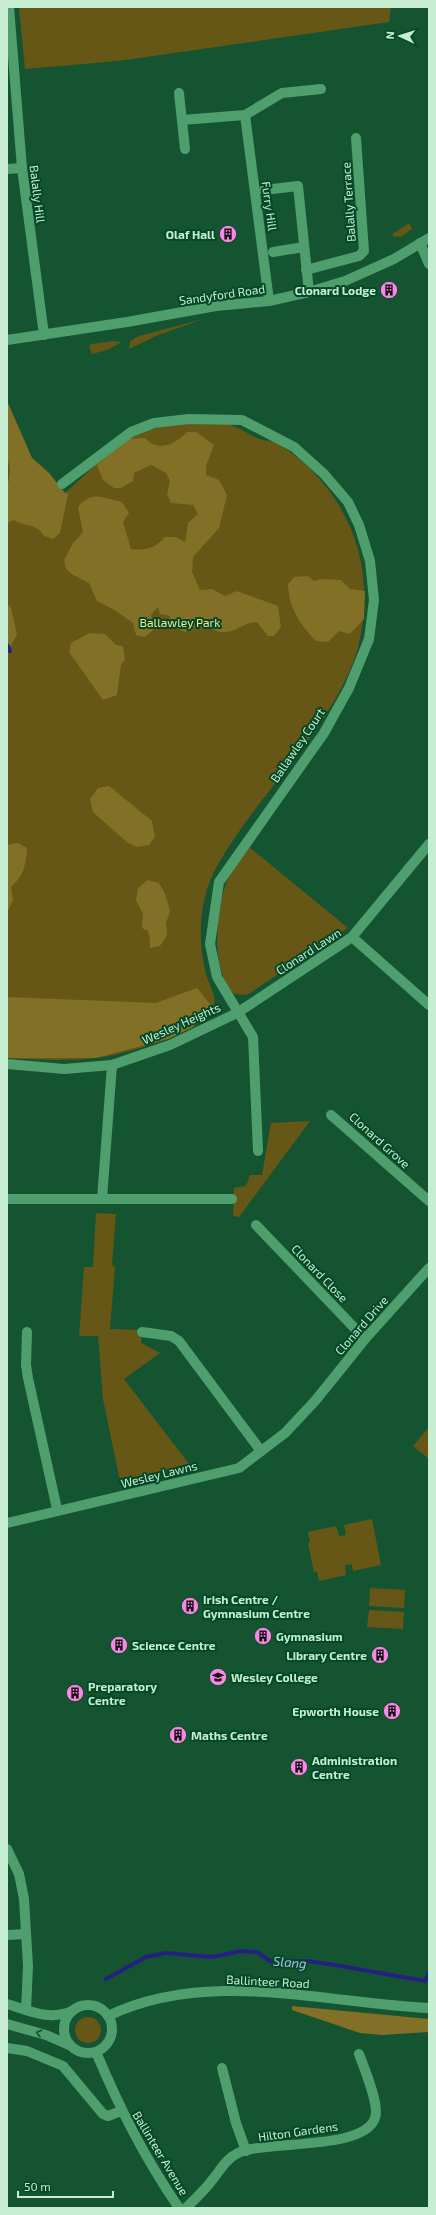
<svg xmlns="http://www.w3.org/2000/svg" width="436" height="2215" font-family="'Exo 2',sans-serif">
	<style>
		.green { fill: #665717 }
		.forest { fill: #827026 }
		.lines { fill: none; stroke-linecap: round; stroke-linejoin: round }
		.stream { stroke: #242082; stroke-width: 4 }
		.street { stroke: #4f9e6e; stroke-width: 10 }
		.secondary { stroke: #4f9e6e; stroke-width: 10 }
		.oneway { stroke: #0e5632 }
		.labels { text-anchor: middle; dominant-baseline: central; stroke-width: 4; stroke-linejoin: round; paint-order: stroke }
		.street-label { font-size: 12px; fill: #c7eed3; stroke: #034927 }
		.poi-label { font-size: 12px; font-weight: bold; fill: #c7eed3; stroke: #034927; text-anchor: start }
		.park-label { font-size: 12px; fill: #fbe48b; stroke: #034927 }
		.water-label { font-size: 13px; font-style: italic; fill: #b3bef3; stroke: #034927 }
	</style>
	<rect width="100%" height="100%" fill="#145431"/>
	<g class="green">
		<polygon points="19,7 391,7 389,22 118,61 25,69"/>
		<polygon points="409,223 412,229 402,236 394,237 392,234"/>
		<polygon points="203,319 156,336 129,349 130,341 139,336"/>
		<polygon points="114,341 122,342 107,350 92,354 89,346 91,344"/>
		<path d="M 7,401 L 32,458 L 49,473 L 65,493 C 87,474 116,441 143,432 C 170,423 209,417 236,427 C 244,430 252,437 260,439 C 263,440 268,441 271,441 C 284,446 297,457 307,466 C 357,513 374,577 359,643 C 355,661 347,678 338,694 C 304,755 251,806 217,866 C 199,899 197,938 206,974 C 208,983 217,996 214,1006 C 206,1033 121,1055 96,1058 C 70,1061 33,1060 7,1058 Z"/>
		<path d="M 249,847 L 348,928 L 247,995 L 234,994 C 209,970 216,903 230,874 C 235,865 243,855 249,847 Z"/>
		<polygon points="310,1121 239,1217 233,1216 234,1188 246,1186 250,1175 262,1175 271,1123"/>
		<polygon points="96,1213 116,1214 112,1265 115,1267 110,1329 142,1330 141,1343 160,1353 124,1379 189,1464 120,1481 103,1399 98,1336 79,1336 84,1267 93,1267"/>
		<polygon points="429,1427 429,1459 413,1446"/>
		<polygon points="372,1519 381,1565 353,1571 352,1564 345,1565 346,1575 319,1581 317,1571 314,1572 308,1543 310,1542 308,1532 336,1526 339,1536 346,1535 344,1525"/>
		<polygon points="370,1588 405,1590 404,1608 369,1606"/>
		<polygon points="369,1610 404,1612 403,1629 367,1627"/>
		<circle cx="88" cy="2030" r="13"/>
	</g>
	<g class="forest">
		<path d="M 7,401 L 32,458 L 49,473 L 65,493 L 68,494 L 60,533 L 53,539 L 44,536 C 37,523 25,527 14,520 L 7,523 C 7,512 6,501 7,490 C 8,479 13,470 7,459 Z"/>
		<path d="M 187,432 L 196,432 L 214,445 L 206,466 L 206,475 L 219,480 L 227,495 L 219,528 L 193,557 L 192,572 L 200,590 L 212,589 L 225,596 L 237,591 L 278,606 L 281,627 L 274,636 L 268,636 L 257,622 C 244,622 234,634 221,632 C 218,632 214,630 212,628 C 201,623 194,627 185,632 L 168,624 L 170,616 L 160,614 L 158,607 L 151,615 L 154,629 L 145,637 L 136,635 L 133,623 L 116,611 L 97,601 L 89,583 L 73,575 L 66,569 L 64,560 L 73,543 L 83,532 L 78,507 C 92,490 103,498 122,502 L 129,513 L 123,522 L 131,549 C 146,551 155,548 165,537 L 176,537 L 185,542 L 188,523 L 198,514 L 193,505 L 171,503 L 167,494 L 170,481 L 166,473 L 151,465 L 134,473 L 133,481 L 121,488 L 114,488 L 103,480 L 97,465 L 128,439 L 145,438 C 159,453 175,444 187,432 Z"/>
		<path d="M 308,576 L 314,581 L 322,579 L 341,580 L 350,589 L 365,591 L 364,619 L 350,634 L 339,631 L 328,642 L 316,641 C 300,624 289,609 288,584 L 294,577 Z"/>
		<polygon points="7,604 11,608 17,635 7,651"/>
		<polygon points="90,633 105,634 116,645 123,646 125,660 121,664 117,695 103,700 69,652 71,643"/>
		<polygon points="109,786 152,821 155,837 149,845 137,847 128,843 93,812 90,799 98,788"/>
		<path d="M 18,843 L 27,848 C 26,864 24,876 11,887 L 13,900 L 7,913 L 7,845 Z"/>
		<polygon points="147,880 159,883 165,894 170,911 166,923 167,935 160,946 150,948 150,939 148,931 142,928 143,914 136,900 138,888"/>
		<polygon points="197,988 213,1008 193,1027 168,1039 96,1058 7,1058 7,997 156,1003"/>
		<polygon points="292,2006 429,2019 429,2032 382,2035 360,2033 292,2010"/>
	</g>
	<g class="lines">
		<g class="stream">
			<polyline points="7,645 10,651"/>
			<polyline points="106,1979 146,1957 165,1953 212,1957 241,1951 257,1952 270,1961 307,1961 335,1965 425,1981 429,1973"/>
		</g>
		<g class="street">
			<polyline points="9,7 22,168 44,335"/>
			<polyline points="179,93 185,149"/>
			<polyline points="245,115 269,301"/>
			<polyline points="182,120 245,115 282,93 321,89"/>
			<polyline points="7,169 22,168"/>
			<polyline points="264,190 298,186 309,292"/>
			<polyline points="420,243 429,264"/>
			<polyline points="273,252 304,247"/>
			<polyline points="306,270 359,256 364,251 356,138"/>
			<polyline points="62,484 131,432 154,423 189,419 242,420 294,447 324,474 348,502 359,525 370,561 374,600 369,639 349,688 324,733 219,882 210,944 217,977 253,1037 258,1151"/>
			<polyline points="352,937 429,1005"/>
			<polyline points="7,1064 64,1069 112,1065 170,1045 237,1013 352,937 429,844"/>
			<polyline points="331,1115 429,1201"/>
			<polyline points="7,1199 232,1199"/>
			<polyline points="102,1199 112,1065"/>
			<polyline points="256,1225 365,1339"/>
			<polyline points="27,1332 26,1365 28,1378 57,1509"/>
			<polyline points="142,1332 171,1336 179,1341 261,1451"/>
			<polyline points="7,1523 239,1468 285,1433 315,1401 365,1339 429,1268"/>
			<polyline points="7,1849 19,1874 24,1899 28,1966 26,2010"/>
			<polyline points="7,1935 26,1934"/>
			<polyline points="7,2048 27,2051 63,2066 103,2114 108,2116 121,2111"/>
			<polyline points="222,2068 236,2123 246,2151"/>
			<path d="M 186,2208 C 195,2199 205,2190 213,2179 C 221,2169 226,2159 238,2153 C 265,2140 364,2151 375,2118 C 380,2105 364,2068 359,2054"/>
		</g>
		<g class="secondary">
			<polyline points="7,340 127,322 216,306 269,301 309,292 345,281 394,259 429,238"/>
			<path d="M 7,2004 C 30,2011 48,2021 72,2011"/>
			<circle cx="88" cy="2029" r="24"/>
			<path d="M 108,2016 C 208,1968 324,2003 429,2008"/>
			<polyline points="7,2024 46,2035 69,2045"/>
			<path d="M 96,2052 C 120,2109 144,2157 179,2208"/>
		</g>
	</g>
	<defs><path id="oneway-chevron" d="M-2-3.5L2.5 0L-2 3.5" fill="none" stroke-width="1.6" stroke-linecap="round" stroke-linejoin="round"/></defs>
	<use class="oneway" href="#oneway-chevron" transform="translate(39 2033) rotate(-164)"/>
	<defs>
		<symbol id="building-disc" viewBox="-11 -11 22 22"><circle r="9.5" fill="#fb86e5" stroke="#034927"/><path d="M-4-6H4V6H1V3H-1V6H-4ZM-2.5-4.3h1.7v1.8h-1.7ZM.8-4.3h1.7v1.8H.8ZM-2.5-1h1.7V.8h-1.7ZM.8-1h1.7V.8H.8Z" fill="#111"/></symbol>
		<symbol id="school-disc" viewBox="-11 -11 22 22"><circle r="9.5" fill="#fb86e5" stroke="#034927"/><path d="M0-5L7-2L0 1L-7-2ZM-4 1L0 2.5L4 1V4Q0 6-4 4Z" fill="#111"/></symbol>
	</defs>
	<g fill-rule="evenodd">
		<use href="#building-disc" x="218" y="224" width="20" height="20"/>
		<use href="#building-disc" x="379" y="280" width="20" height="20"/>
		<use href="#building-disc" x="180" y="1596" width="20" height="20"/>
		<use href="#building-disc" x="253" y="1626" width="20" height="20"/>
		<use href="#building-disc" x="109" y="1635" width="20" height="20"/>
		<use href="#building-disc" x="370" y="1645" width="20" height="20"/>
		<use href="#school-disc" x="208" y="1667" width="20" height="20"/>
		<use href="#building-disc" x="65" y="1683" width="20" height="20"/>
		<use href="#building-disc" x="382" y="1701" width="20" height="20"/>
		<use href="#building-disc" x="168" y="1725" width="20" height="20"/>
		<use href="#building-disc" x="289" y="1757" width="20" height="20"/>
	</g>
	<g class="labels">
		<g class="street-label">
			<text transform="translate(38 194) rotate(83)">Balally Hill</text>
			<text transform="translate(348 202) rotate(-94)">Balally Terrace</text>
			<text transform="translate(270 206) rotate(82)">Furry Hill</text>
			<text transform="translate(222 294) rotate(-8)">Sandyford Road</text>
			<text transform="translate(297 745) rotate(-56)">Ballawley Court</text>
			<text transform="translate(308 951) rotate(-33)">Clonard Lawn</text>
			<text transform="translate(181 1023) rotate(-24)">Wesley Heights</text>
			<text transform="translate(380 1140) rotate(42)">Clonard Grove</text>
			<text transform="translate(320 1273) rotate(46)">Clonard Close</text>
			<text transform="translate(361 1325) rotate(-49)">Clonard Drive</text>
			<text transform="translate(159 1474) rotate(-14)">Wesley Lawns</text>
			<text transform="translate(268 1981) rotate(3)">Ballinteer Road</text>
			<text transform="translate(298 2131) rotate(-8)">Hilton Gardens</text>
			<text transform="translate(161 2153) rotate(59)">Ballinteer Avenue</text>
		</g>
		<g class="poi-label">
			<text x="215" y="234" text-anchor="end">Olaf Hall</text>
			<text x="376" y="290" text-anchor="end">Clonard Lodge</text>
			<text x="203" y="1599">Irish Centre /<tspan x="203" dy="14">Gymnasium Centre</tspan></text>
			<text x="276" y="1636">Gymnasium</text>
			<text x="132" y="1645">Science Centre</text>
			<text x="367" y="1655" text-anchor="end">Library Centre</text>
			<text x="231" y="1677">Wesley College</text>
			<text x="88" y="1686">Preparatory<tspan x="88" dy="14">Centre</tspan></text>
			<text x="379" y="1711" text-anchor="end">Epworth House</text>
			<text x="191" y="1735">Maths Centre</text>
			<text x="312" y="1760">Administration<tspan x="312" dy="14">Centre</tspan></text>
		</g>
		<g class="park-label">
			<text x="180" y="622">Ballawley Park</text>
		</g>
		<g class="water-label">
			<text transform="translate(290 1962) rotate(5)">Slang</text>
		</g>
	</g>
	<rect width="436" height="2215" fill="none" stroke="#c7eed3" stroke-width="16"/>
	<g transform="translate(400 36) rotate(274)" stroke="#034927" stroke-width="3" paint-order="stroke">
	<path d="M0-3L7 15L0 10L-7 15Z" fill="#c7eed3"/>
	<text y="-6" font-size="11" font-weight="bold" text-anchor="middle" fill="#c7eed3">N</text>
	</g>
	<path d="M18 2191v6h95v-6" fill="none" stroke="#c7eed3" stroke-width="2"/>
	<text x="24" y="2191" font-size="12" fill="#c7eed3" stroke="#034927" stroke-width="3" paint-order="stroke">50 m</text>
</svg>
